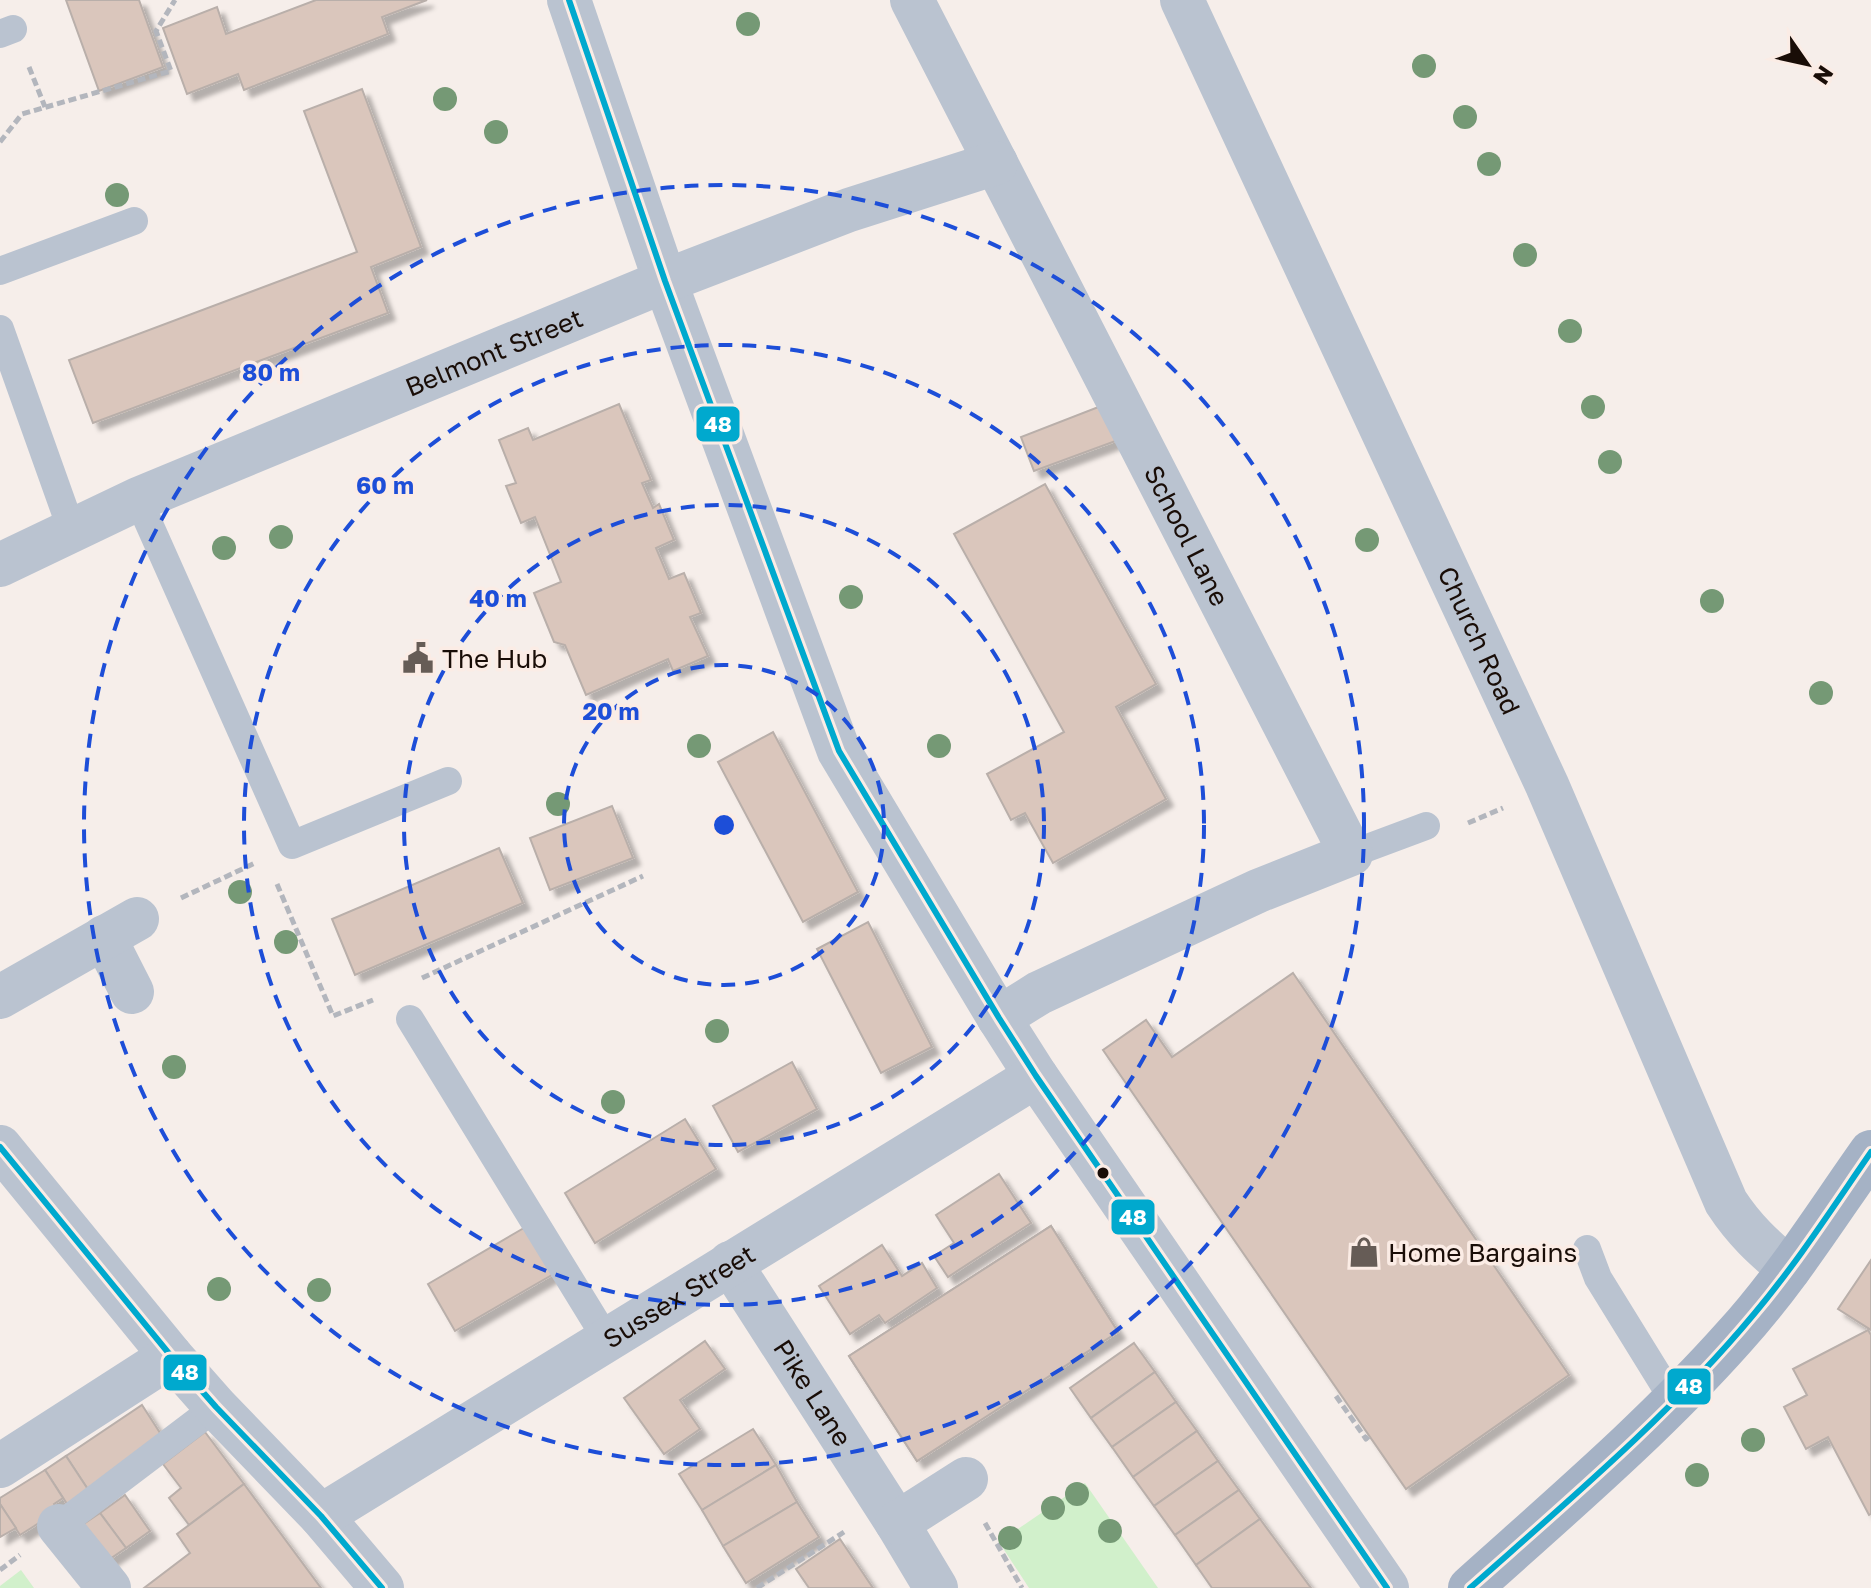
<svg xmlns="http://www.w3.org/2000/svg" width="1871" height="1588" font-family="'Golos Text',sans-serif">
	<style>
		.green { fill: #d1f0cb }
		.building { fill: #dac6bc; stroke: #b9afaa; stroke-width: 2; filter: url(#shadow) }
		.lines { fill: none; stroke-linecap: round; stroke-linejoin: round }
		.path { stroke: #b3b6bd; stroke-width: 5; stroke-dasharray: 8 4; stroke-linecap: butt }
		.lane { stroke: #bac3d0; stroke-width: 28 }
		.street { stroke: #bac3d0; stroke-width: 44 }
		.primary { stroke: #a5b2c5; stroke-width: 44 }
		.bus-1-casing { stroke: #fbece5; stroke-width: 12 }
		.bus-1 { stroke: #00a9ce; stroke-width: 6 }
		.tree { fill: #759975 }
		.ring { fill: none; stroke: #1d4ed8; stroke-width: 4; stroke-dasharray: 14 10 }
		.bus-dot { fill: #190d07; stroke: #fbece5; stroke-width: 3 }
		.labels { text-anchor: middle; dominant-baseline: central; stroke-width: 7; stroke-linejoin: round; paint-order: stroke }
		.street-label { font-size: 26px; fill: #190d07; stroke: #fbece5 }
		.poi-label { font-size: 26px; fill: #190d07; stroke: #fbece5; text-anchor: start }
		.centre { fill: #1d4ed8; stroke: #fbece5; stroke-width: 4 }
		.ring-label { font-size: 24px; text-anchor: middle; font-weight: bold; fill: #1d4ed8; stroke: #fbece5; stroke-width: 7; stroke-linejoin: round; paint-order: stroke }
		.line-badge { stroke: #fbece5; stroke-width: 3 }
		.badge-label { font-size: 22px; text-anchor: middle; font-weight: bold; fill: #fff }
	</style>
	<defs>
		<filter id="shadow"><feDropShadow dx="7" dy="7" stdDeviation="2" flood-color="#0004"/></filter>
	</defs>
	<rect width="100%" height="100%" fill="#f6eeea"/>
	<g class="green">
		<polygon points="1085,1483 1158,1588 1029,1588 999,1542"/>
		<polygon points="21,1570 34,1588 0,1588 0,1586"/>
	</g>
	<g class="building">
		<polygon points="66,0 139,0 163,67 99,91"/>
		<polygon points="316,0 427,0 382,17 388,34 244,90 238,74 187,94 163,28 217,7 226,34"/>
		<polygon points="362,89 421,247 371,267 388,313 93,423 69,360 357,252 304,111"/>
		<polygon points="619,404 651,480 642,483 653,508 659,504 674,540 656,548 669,579 684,573 701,613 690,617 708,656 673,671 668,659 586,695 565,645 554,642 534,593 561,582 535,517 521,523 506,486 516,483 499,440 528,428 533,440"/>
		<polygon points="1101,406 1121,439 1034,471 1021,437"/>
		<polygon points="1045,484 1156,684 1116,707 1166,799 1053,863 1025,813 1011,820 987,774 1064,732 954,534"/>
		<polygon points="773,732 858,892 803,922 718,762"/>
		<polygon points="612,806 633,858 550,890 530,838"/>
		<polygon points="499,848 523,903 355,975 332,919"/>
		<polygon points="868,922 932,1047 881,1073 817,949"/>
		<polygon points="1293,973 1569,1375 1406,1489 1103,1050 1146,1020 1172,1057"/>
		<polygon points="792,1062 817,1109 738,1152 713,1106"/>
		<polygon points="685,1119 716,1169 595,1243 565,1193"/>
		<polygon points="999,1174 1031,1223 948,1277 934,1256 954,1243 936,1215"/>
		<polygon points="529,1225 557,1272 455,1331 428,1284"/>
		<polygon points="1051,1226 1118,1332 1057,1371 1015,1303 933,1356 976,1423 917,1461 849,1356"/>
		<polygon points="1051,1226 1118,1332 917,1461 849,1356"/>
		<polygon points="882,1245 902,1276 922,1263 937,1288 885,1323 879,1315 850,1334 819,1286"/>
		<polygon points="1871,1260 1871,1330 1838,1309"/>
		<polygon points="1868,1330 1871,1335 1871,1514 1869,1515 1828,1437 1806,1449 1784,1407 1807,1395 1793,1369"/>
		<polygon points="705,1341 725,1369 680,1400 700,1429 664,1454 624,1398"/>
		<polygon points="1134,1343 1155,1372 1091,1418 1070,1388"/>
		<polygon points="1155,1372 1176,1402 1112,1447 1091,1418"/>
		<polygon points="1176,1402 1197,1431 1133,1477 1112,1447"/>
		<polygon points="142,1405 162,1436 91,1494 66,1456"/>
		<polygon points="753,1429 776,1465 702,1510 679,1474"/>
		<polygon points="1197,1431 1218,1461 1154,1506 1133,1477"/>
		<polygon points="205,1432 244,1484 189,1525 169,1498 181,1488 163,1464"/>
		<polygon points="66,1456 91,1494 71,1510 45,1470"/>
		<polygon points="1218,1461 1239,1490 1175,1535 1154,1506"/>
		<polygon points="776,1465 797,1502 723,1546 702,1510"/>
		<polygon points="45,1470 63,1498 54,1504 58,1511 20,1535 0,1504 0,1498"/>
		<polygon points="244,1484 321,1588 144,1588 190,1553 177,1534"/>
		<polygon points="1239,1490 1260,1519 1196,1565 1175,1535"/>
		<polygon points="125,1495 150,1531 126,1548 100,1513"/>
		<polygon points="797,1502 819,1537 746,1583 723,1546"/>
		<polygon points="0,1504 16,1528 0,1537"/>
		<polygon points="100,1513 126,1548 101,1565 76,1529"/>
		<polygon points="1260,1519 1311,1588 1212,1588 1196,1565"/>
		<polygon points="840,1539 873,1588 809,1588 796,1569"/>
	</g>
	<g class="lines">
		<g class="path">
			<polyline points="29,67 45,107"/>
			<polyline points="0,142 22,114 171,71 156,31 175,0"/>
			<polyline points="1468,823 1503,808"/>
			<polyline points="277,884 333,1016 373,1000"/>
			<polyline points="181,898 255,863"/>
			<polyline points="422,978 643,876"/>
			<polyline points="1336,1396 1366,1439 1369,1436"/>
			<polyline points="985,1523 1022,1588"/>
			<polyline points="0,1570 20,1555"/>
			<polyline points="757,1588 844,1532"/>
		</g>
		<g class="lane">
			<polyline points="0,34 13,29"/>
			<polyline points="0,271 134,221"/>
			<polyline points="0,329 72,531"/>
			<polyline points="138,499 292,845 448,781"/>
			<polyline points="1351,854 1426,826"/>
			<polyline points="410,1019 607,1340"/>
			<polyline points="1587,1249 1598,1278 1674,1401"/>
			<polyline points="59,1526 216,1407"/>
		</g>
		<g class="street">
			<polyline points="569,0 665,281 839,751 999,1018 1036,1076 1387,1588"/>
			<path id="s1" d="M 912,0 L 1351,854 L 1258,891 L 1039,993 L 999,1018"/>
			<path id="s2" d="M 1182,0 L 1547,785 L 1726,1202 C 1745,1231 1763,1247 1789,1269"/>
			<path id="s3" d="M 0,565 L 138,499 L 665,281 L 849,210 L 996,163"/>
			<polyline points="104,937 132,992"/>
			<polyline points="0,997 137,919"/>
			<polyline points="0,1147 171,1356 216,1407 321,1516 382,1588"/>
			<path id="s4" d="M 730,1263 L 897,1523 L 936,1588"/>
			<polyline points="0,1466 171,1356"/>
			<path id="s5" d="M 321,1516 L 1036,1076"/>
			<polyline points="897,1523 966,1479"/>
			<polyline points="59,1526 109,1588"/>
		</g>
		<path class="primary" d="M 1470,1588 C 1560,1507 1653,1428 1734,1337 C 1786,1280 1827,1214 1871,1152"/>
		<defs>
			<g id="bus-1">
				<polyline points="569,0 665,281 839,751 999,1018 1036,1076 1387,1588"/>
				<polyline points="0,1147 171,1356 216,1407 321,1516 382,1588"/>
				<path d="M 1470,1588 C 1568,1501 1670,1415 1754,1314 C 1797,1263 1833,1207 1871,1152"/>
			</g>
		</defs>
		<use href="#bus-1" class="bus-1-casing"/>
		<use href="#bus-1" class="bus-1"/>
	</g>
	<g class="tree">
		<circle cx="748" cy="24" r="12"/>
		<circle cx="1424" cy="66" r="12"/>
		<circle cx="445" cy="99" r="12"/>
		<circle cx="1465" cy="117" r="12"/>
		<circle cx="496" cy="132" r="12"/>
		<circle cx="1489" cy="164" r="12"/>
		<circle cx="117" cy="195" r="12"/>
		<circle cx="1525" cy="255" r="12"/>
		<circle cx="1570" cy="331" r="12"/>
		<circle cx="1593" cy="407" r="12"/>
		<circle cx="1610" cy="462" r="12"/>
		<circle cx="281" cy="537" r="12"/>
		<circle cx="1367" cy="540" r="12"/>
		<circle cx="224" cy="548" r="12"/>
		<circle cx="851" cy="597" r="12"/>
		<circle cx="1712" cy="601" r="12"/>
		<circle cx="1821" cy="693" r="12"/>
		<circle cx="699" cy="746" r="12"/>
		<circle cx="939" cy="746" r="12"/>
		<circle cx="558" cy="804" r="12"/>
		<circle cx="240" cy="892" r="12"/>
		<circle cx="286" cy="942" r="12"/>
		<circle cx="717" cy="1031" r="12"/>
		<circle cx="174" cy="1067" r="12"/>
		<circle cx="613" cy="1102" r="12"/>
		<circle cx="219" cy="1289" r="12"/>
		<circle cx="319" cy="1290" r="12"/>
		<circle cx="1753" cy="1440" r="12"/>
		<circle cx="1697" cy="1475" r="12"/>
		<circle cx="1077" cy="1494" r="12"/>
		<circle cx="1053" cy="1508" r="12"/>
		<circle cx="1110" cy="1531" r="12"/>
		<circle cx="1010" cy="1538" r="12"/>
	</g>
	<g class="ring">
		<circle cx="724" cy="825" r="160"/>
		<circle cx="724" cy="825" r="320"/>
		<circle cx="724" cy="825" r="480"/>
		<circle cx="724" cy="825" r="640"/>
	</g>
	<defs>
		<symbol id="civic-bare" viewBox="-9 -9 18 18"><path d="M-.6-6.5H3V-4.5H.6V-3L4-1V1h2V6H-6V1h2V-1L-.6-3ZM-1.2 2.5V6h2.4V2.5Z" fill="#665c56" stroke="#fbece5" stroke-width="2.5" paint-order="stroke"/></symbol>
		<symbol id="shop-bare" viewBox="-9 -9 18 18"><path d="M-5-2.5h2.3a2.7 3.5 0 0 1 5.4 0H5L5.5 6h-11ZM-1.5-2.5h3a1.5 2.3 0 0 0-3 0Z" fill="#665c56" stroke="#fbece5" stroke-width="2.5" paint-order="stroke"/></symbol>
	</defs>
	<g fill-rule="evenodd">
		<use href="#civic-bare" x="396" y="636" width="44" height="44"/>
		<use href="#shop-bare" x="1342" y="1230" width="44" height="44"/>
	</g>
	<circle class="bus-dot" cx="1103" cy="1173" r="7"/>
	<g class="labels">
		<g class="street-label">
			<text stroke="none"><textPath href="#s3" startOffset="538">Belmont Street</textPath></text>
			<text stroke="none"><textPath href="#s1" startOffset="602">School Lane</textPath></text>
			<text stroke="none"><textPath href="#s2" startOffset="706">Church Road</textPath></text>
			<text stroke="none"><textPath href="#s5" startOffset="420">Sussex Street</textPath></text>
			<text stroke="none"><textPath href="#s4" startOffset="154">Pike Lane</textPath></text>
		</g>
		<g class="poi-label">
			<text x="442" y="658">The Hub</text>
			<text x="1388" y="1252">Home Bargains</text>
		</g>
	</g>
	<circle cx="724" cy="825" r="12" class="centre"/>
	<g class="ring-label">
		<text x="271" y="381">80 m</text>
		<text x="385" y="494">60 m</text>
		<text x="498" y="607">40 m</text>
		<text x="611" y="720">20 m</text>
	</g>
	<g class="line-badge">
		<rect x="695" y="405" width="46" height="38" rx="8" fill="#00a9ce"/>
		<rect x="1110" y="1198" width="46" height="38" rx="8" fill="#00a9ce"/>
		<rect x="162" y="1353" width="46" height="39" rx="8" fill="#00a9ce"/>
		<rect x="1666" y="1367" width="46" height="39" rx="8" fill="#00a9ce"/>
	</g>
	<g class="badge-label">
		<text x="718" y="432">48</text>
		<text x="1133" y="1225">48</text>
		<text x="185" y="1380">48</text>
		<text x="1689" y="1394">48</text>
	</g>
	<g transform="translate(1807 64) rotate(124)" stroke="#fbece5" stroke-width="6" paint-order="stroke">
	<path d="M0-6L14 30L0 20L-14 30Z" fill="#190d07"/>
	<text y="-12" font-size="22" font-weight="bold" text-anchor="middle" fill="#190d07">N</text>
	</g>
</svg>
